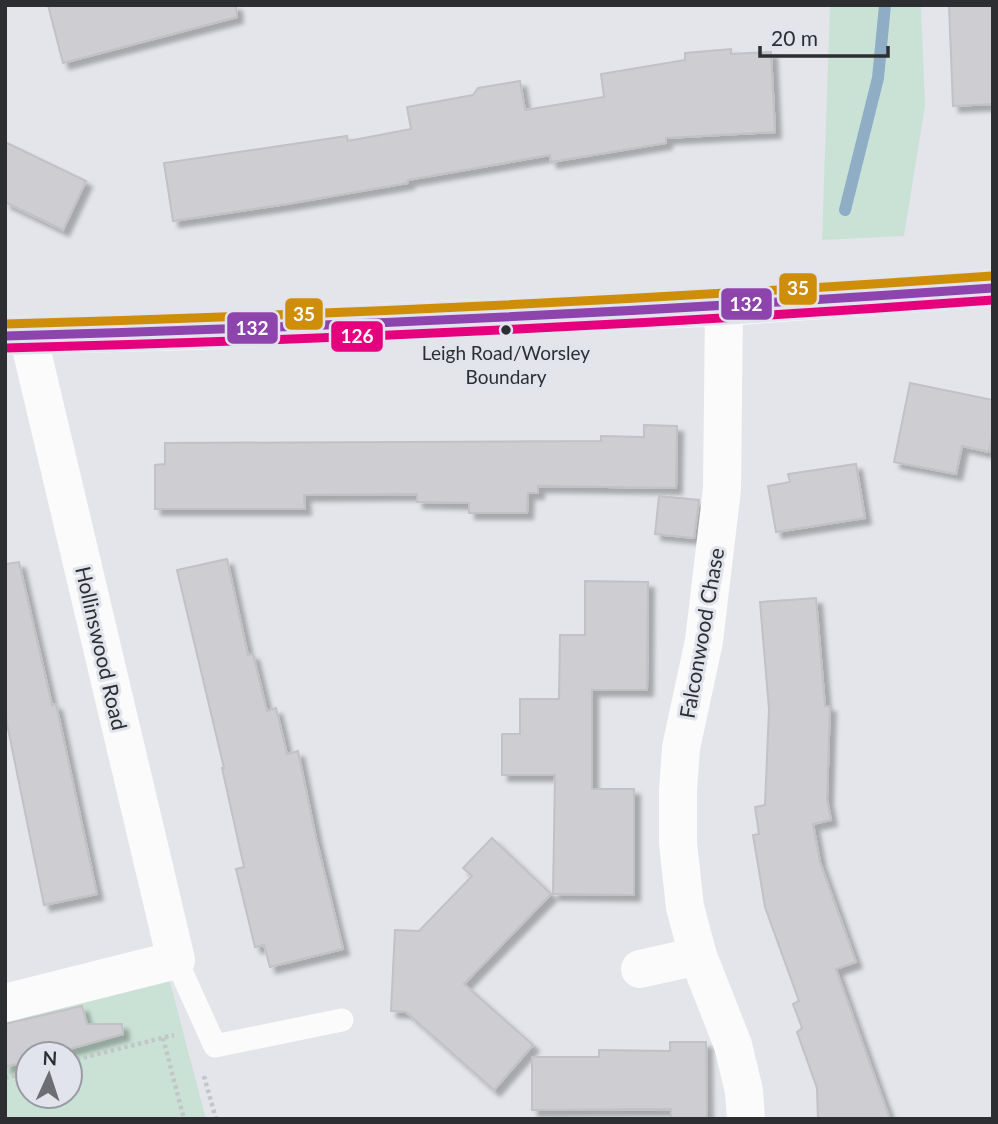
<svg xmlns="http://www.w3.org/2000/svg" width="998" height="1124" font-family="Lato,sans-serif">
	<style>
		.green { fill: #cae2d6; fill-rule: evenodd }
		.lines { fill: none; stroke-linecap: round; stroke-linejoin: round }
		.stream { stroke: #8faec6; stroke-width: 12 }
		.building { fill: #cecdd1; stroke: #c2c1c5; stroke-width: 2; filter: url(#shadow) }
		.path { stroke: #c4c5c6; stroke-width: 4.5; stroke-dasharray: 3.5 3.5; stroke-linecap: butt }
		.lane { stroke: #fbfbfc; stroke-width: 23 }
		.street { stroke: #fbfbfc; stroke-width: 38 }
		.primary { stroke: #fbfbfc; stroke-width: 38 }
		.bus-1-casing { stroke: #e1e4ed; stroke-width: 14 }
		.bus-2-casing { stroke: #e1e4ed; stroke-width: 14 }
		.bus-3-casing { stroke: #e1e4ed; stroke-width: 14 }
		.bus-1 { stroke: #8e44ad; stroke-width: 9 }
		.bus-2 { stroke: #e5007d; stroke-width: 9 }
		.bus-3 { stroke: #cf8e0a; stroke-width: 9 }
		.bus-dot { fill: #2d2e32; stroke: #e1e4ed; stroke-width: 2.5 }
		.labels { text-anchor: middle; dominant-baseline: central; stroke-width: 6; stroke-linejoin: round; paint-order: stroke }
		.bus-label { font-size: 19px; fill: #2d2e32; stroke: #e1e4ed }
		.street-label { font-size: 21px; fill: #2d2e32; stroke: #e1e4ed }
		.line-badge { stroke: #e1e4ed; stroke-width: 2.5 }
		.badge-label { font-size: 19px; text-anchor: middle; font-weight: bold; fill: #fff }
	</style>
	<defs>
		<filter id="shadow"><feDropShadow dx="6" dy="6" stdDeviation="2" flood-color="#0004"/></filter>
	</defs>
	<rect width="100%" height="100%" fill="#e4e5ea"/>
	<g class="green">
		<polygon points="830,5 921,5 925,106 904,236 822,240"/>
		<path d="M 169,978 L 206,1119 L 5,1119 L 5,1020 ZM 28,1054 L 70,1054 L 70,1096 L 28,1096 Z"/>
	</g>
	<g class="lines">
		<polyline class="stream" points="845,210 878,78 885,5"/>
	</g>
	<g class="building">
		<polygon points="48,5 236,5 237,17 63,63"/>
		<polygon points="949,5 993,5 993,104 953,106"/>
		<polygon points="731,49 731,54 771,52 775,132 666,138 666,143 551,162 550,155 408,180 408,183 287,204 173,221 164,163 347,136 348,141 411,129 407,107 473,95 478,88 520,81 525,110 604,97 601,74 685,60 685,53"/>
		<polygon points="5,142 86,181 63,230 5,202"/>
		<polygon points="910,383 993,400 993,432 989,452 962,446 956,474 894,462"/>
		<polygon points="644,425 677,426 676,488 538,486 538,493 528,493 527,513 469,513 469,503 417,502 417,494 304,495 305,509 155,509 155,465 165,464 165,443 601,441 601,436 644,437"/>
		<polygon points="856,464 865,518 776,532 768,486 790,482 788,474"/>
		<polygon points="659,496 699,500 694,538 655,534"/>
		<polygon points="227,559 248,655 253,654 267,711 276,708 287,754 298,751 316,838 343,949 270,967 264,945 255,947 236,869 244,867 222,768 224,768 177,570"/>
		<polygon points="19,562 52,705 56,704 97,894 44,905 5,714 5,564"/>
		<polygon points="585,581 648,582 647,690 592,690 592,789 634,789 634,895 553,894 555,775 502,775 502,734 520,734 520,699 559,699 560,635 585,635"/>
		<polygon points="816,598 825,706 830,706 827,799 831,820 813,824 820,862 856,962 836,969 890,1119 818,1119 817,1088 797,1032 802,1028 793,1004 799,1001 765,907 753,835 759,834 755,807 765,805 769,709 760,602"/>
		<polygon points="492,838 551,894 464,984 533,1045 494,1090 406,1012 391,1011 395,930 419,931 472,876 463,868"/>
		<polygon points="82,1006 87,1024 122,1024 123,1034 52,1054 28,1054 28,1061 5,1067 5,1024"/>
		<polygon points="670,1042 706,1042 707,1119 671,1119 671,1109 532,1110 532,1057 599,1057 599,1050 670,1051"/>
	</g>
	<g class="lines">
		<g class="path">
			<polyline points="163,1038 184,1119"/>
			<polyline points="70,1061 174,1035"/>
			<polyline points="204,1076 216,1119"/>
			<polyline points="5,1078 28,1072"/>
		</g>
		<polyline class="lane" points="176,960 215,1046 342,1020"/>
		<g class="street">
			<polyline points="724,307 722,489 704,641 681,748 678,790 678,843 685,907 698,956 733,1045 744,1091 746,1119"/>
			<polyline points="640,969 698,956"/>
			<polyline points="5,1003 176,960 28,335"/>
		</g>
		<polyline class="primary" points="5,336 194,331 724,307 993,288"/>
		<defs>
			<path id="bus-1" d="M 5,336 C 335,327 664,311 993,288"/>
			<path id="bus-2" d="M 5,348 C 335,340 664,324 993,300"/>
			<path id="bus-3" d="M 5,324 C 335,315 664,299 992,276"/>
		</defs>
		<use href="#bus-1" class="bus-1-casing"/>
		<use href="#bus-2" class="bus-2-casing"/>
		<use href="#bus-3" class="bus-3-casing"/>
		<use href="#bus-1" class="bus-1"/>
		<use href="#bus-2" class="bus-2"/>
		<use href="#bus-3" class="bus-3"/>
	</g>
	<circle class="bus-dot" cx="506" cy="330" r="6"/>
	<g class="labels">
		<g class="bus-label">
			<text x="506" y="352">Leigh Road/Worsley<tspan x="506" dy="24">Boundary</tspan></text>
		</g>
		<g class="street-label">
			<text transform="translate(701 633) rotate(-80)">Falconwood Chase</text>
			<text transform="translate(102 648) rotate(77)">Hollinswood Road</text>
		</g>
	</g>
	<g class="line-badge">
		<rect x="778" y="272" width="40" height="34" rx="7" fill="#cf8e0a"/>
		<rect x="720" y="287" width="53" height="34" rx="7" fill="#8e44ad"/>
		<rect x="284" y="297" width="40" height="34" rx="7" fill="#cf8e0a"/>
		<rect x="226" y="311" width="53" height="34" rx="7" fill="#8e44ad"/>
		<rect x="330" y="320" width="54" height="33" rx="7" fill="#e5007d"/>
	</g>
	<g class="badge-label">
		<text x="798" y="295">35</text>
		<text x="746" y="311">132</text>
		<text x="304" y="321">35</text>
		<text x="252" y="335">132</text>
		<text x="357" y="343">126</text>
	</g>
	<rect width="998" height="1124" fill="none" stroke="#2d2e32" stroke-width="14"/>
	<g transform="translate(49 1075) rotate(3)"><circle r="33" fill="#e1e4ed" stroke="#999ba2" stroke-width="2"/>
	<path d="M0-5L12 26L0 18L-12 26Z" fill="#6d6e72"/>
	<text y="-10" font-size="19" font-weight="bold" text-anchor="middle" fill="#2d2e32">N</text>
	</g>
	<path d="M760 46v10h128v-10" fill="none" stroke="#2d2e32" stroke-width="3.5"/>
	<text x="771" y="46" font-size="21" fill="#2d2e32" stroke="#e1e4ed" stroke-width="5" paint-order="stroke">20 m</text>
</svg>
